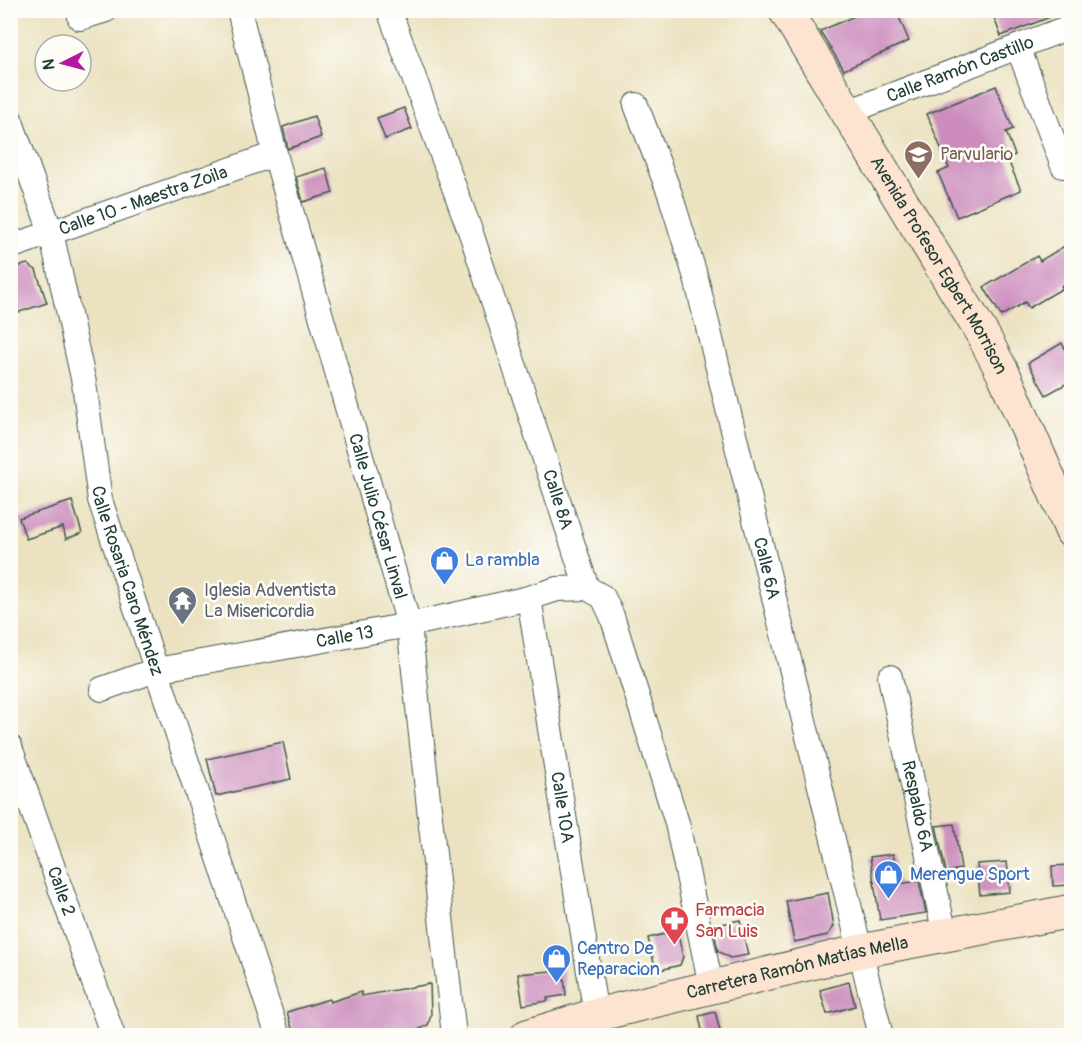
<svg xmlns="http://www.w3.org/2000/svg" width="1082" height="1046" font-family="Pangolin,sans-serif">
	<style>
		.building { fill: #cc8dbe }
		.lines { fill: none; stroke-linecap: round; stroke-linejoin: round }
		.street-casing { stroke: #3e5649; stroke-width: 26 }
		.secondary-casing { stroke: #3e5649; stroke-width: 35 }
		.street { stroke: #fff; stroke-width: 24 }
		.secondary { stroke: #fde4d1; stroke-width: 33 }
		.labels { text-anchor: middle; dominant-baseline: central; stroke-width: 5; stroke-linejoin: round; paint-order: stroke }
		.street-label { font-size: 18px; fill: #1f3d34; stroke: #fdfcf7 }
		.education-label { font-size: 18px; fill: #785e54; stroke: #fdfcf7; text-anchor: start }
		.shop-label { font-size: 18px; fill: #366cbe; stroke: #fdfcf7; text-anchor: start }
		.worship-label { font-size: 18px; fill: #5b616d; stroke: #fdfcf7; text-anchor: start }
		.health-label { font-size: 18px; fill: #be3a42; stroke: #fdfcf7; text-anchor: start }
	</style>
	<rect width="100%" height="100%" fill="#fdfcf7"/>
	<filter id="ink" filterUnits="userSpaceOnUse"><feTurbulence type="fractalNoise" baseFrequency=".0167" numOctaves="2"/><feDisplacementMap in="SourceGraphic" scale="12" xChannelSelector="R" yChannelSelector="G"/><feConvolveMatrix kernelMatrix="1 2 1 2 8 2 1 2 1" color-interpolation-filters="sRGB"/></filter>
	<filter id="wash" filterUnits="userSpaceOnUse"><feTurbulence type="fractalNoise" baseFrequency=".008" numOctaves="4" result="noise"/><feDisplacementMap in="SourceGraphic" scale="24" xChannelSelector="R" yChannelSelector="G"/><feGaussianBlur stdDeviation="1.35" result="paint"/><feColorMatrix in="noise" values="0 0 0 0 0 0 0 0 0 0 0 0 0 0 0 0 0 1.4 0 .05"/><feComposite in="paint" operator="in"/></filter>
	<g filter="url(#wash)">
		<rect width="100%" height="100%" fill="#ece2c1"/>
		<g id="blocks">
			<g class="building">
				<polygon points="868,10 896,10 909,41 844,70 820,31"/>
				<polygon points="991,10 1062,10 1063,12 1001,36"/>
				<polygon points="996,86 1013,129 1006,132 1015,155 1007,158 1021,190 957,217 938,173 949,168 927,114"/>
				<polygon points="404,108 412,129 385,139 377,118"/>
				<polygon points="314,116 321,137 288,149 283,127"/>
				<polygon points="326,168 333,193 303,202 296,177"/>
				<polygon points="1071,242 1071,280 1061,286 1063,288 1029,308 1025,302 1001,316 984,287 1037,256 1040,261"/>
				<polygon points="27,264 36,270 47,303 10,315 10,269"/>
				<polygon points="1062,343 1071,360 1071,381 1046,395 1028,363"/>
				<polygon points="72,501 82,533 66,539 63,527 26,539 19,518"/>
				<polygon points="283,742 291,779 216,796 207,759"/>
				<polygon points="954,824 961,869 946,872 936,826"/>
				<polygon points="893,854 898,884 919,881 926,913 880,920 870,857"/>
				<polygon points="1007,862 1010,892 980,895 977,864"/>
				<polygon points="1071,865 1071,885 1053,886 1052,866"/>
				<polygon points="828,893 834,926 828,935 794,942 786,901"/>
				<polygon points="740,920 748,955 730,958 718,951 713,926"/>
				<polygon points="677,931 683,957 680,965 656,971 648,938"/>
				<polygon points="563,970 566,995 547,998 548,1001 523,1005 518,974"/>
				<polygon points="849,982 855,1006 827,1014 820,990"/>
				<polygon points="430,984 431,1015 428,1025 418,1030 379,1035 294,1035 287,1012 329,999 330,1002 361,992 362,996"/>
				<polygon points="715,1012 720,1031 703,1035 699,1016"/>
			</g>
		</g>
	</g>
	<g filter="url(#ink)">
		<use href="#blocks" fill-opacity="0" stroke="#3e5649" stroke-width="1.5"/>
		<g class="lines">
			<defs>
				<g id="street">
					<path id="s1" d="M 239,10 L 275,154 L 409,625 L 454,1036"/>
					<path id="s2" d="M 389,10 L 472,236 L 587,588 L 603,597 L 612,616 L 677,823 L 711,986"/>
					<polyline points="80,18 106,10"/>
					<polyline points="1018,47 1063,166"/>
					<path id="s3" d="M 636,105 L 670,194 L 696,278 L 881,1036"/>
					<path id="s4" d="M 848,112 L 1072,26"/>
					<path id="s5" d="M 10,119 L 51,232 L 84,383 L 100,500 L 278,1036"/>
					<path id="s6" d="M 10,247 L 275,154"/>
					<path id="s7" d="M 529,598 L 596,1015 L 597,1036"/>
					<path id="s8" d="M 890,677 L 945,935"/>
					<path id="s9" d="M 102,689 L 156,670 L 409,625 L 529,598 L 557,589 L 587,588"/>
					<path id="s10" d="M 10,747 L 113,1036"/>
				</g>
				<g id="secondary">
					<path id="s11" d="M 785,10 L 983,335 L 1005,377 L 1072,532"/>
					<path id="s12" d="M 527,1036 L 596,1015 L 861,951 L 1072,911"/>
				</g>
			</defs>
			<use href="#street" class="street-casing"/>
			<use href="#secondary" class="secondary-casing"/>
			<use href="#street" class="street"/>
			<use href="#secondary" class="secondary"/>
		</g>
	</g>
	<defs>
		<symbol id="school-pin" viewBox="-11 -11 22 30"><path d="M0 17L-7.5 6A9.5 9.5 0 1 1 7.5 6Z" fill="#8d6e63" stroke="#fdfcf7"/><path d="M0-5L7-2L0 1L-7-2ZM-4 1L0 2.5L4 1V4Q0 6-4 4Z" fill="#fff"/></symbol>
		<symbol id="shop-pin" viewBox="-11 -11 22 30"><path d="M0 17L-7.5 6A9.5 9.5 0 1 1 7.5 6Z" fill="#3f7fe0" stroke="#fdfcf7"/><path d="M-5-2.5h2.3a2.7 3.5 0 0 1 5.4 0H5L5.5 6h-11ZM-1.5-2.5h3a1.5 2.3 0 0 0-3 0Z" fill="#fff"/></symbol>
		<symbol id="temple-pin" viewBox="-11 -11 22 30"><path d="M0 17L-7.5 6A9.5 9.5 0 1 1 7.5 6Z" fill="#6b7280" stroke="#fdfcf7"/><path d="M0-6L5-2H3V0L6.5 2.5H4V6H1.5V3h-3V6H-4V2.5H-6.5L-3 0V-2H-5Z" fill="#fff"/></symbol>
		<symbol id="pharmacy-pin" viewBox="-11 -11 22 30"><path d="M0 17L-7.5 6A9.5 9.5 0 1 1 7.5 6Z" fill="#e0444e" stroke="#fdfcf7"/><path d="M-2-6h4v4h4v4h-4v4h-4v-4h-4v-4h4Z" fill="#fff"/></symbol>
	</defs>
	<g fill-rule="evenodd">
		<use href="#school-pin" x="902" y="138" width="33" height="45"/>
		<use href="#shop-pin" x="428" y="544" width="33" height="45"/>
		<use href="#temple-pin" x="166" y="584" width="33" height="45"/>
		<use href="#shop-pin" x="872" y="858" width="33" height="45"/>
		<use href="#pharmacy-pin" x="658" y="904" width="33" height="45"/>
		<use href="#shop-pin" x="540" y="942" width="33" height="45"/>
	</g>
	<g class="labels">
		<g class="street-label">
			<text stroke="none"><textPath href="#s4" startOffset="120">Calle Ramón Castillo</textPath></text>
			<text stroke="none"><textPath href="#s6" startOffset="141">Calle 10 - Maestra Zoila</textPath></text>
			<text stroke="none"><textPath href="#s11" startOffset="298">Avenida Profesor Egbert Morrison</textPath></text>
			<text stroke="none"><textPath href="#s2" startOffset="518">Calle 8A</textPath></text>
			<text stroke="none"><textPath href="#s1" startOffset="525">Calle Julio César Linval</textPath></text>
			<text stroke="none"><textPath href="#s3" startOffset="482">Calle 6A</textPath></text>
			<text stroke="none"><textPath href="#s5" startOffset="478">Calle Rosaria Caro Méndez</textPath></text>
			<text stroke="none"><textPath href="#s9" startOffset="249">Calle 13</textPath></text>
			<text stroke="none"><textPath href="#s7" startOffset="212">Calle 10A</textPath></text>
			<text stroke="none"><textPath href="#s8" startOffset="132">Respaldo 6A</textPath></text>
			<text stroke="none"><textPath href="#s10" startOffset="153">Calle 2</textPath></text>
			<text stroke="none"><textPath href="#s12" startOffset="279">Carretera Ramón Matías Mella</textPath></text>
		</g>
		<g class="education-label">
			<text x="940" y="154">Parvulario</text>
		</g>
		<g class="shop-label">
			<text x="465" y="560">La rambla</text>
			<text x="910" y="874">Merengue Sport</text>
			<text x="577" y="948">Centro De<tspan x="577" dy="21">Reparacion</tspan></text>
		</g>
		<g class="worship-label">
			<text x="204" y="590">Iglesia Adventista<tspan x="204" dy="21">La Misericordia</tspan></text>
		</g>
		<g class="health-label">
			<text x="695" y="910">Farmacia<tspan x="695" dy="21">San Luis</tspan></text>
		</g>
	</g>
	<rect width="1082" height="1046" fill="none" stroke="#fdfcf7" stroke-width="36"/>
	<g transform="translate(63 63) rotate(264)"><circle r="28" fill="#fdfcf7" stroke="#a4b0a9" stroke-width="1.5"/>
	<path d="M0-4.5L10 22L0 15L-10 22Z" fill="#b5179e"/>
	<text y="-9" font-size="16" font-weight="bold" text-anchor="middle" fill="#1f3d34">N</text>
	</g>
</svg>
